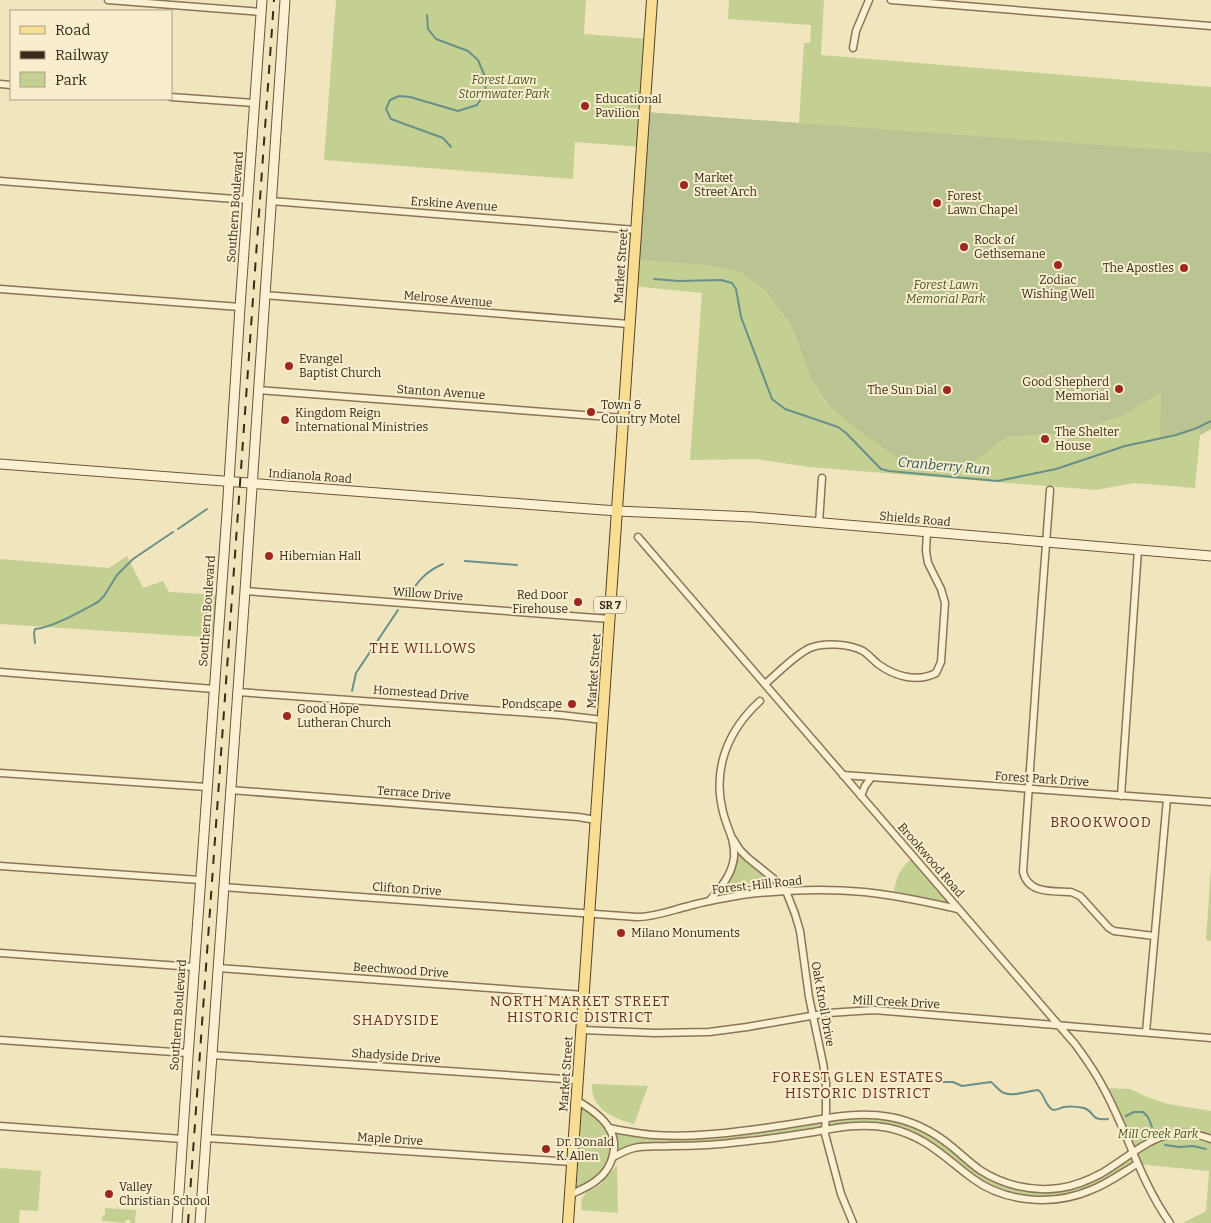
<svg xmlns="http://www.w3.org/2000/svg" width="1211" height="1223" font-family="Bitter,serif">
	<style>
		.green { fill: #c4cf92 }
		.cemetery { fill: #bac392 }
		.lines { fill: none; stroke-linecap: round; stroke-linejoin: round }
		.stream { stroke: #699189; stroke-width: 2 }
		.street-casing { stroke: #8a7556; stroke-width: 9 }
		.secondary-casing { stroke: #6c5639; stroke-width: 11 }
		.primary-casing { stroke: #58422b; stroke-width: 12 }
		.street { stroke: #fbf1d2; stroke-width: 6 }
		.secondary { stroke: #fbf1d2; stroke-width: 9 }
		.primary { stroke: #f7de93; stroke-width: 10 }
		.rail { stroke: #392b1b; stroke-width: 2; stroke-dasharray: 9 9; stroke-linecap: butt }
		.poi-dot { fill: #9e2821; stroke: #f8eece; stroke-width: 2 }
		.labels { text-anchor: middle; dominant-baseline: central; stroke-width: 4; stroke-linejoin: round; paint-order: stroke }
		.shield { fill: #f8eece; stroke: #726651; stroke-width: 1 }
		.shield-label { font-size: 11px; font-weight: bold; fill: #392b1b }
		.park-label { font-size: 12px; font-style: italic; fill: #465720; stroke: #f8eece }
		.poi-label { font-size: 12px; fill: #392b1b; stroke: #f8eece; text-anchor: start }
		.street-label { font-size: 12px; fill: #392b1b; stroke: #f8eece }
		.water-label { font-size: 14px; font-style: italic; fill: #295a5a; stroke: #f8eece }
		.neighbourhood-label { font-size: 14px; letter-spacing: 1px; fill: #682e18; stroke: #f8eece }
	</style>
	<rect width="100%" height="100%" fill="#f1e5be"/>
	<g class="green">
		<polygon points="336,0 586,0 584,34 649,39 645,112 799,123 804,43 810,43 811,25 728,19 729,0 824,0 821,55 1211,87 1211,162 642,147 575,142 573,179 324,160"/>
		<polygon points="634,260 703,265 740,272 767,292 791,326 811,379 824,401 922,462 950,466 962,465 988,452 997,444 1008,437 1021,436 1054,434 1151,351 1211,429 1200,435 1195,488 1134,483 1096,490 809,467 755,459 690,460 702,293 632,286"/>
		<polygon points="127,556 143,588 163,581 169,592 220,595 217,638 0,624 0,559 109,568"/>
		<polygon points="733,839 786,891 710,900 730,871"/>
		<path d="M 913,857 L 958,909 L 893,896 C 896,877 899,870 913,857 Z"/>
		<polygon points="1211,866 1211,941 1206,940"/>
		<path d="M 592,1084 L 648,1086 L 634,1124 C 612,1118 591,1109 592,1084 Z"/>
		<polygon points="1104,1088 1130,1089 1147,1097 1168,1104 1211,1111 1211,1223 1183,1223 1206,1211 1209,1171 1137,1164 1100,1186 1046,1200 994,1190 919,1138 873,1126 780,1137 648,1146 613,1157 605,1172 570,1195 576,1100 609,1128 677,1136 874,1115 924,1128 990,1176 1041,1189 1082,1182 1131,1152"/>
		<polygon points="617,1165 618,1213 581,1210 582,1198 586,1193 600,1185"/>
		<polygon points="0,1168 41,1171 38,1211 20,1210 19,1223 0,1223"/>
		<polygon points="105,1208 136,1210 135,1223 130,1223 130,1220 126,1220 125,1223 102,1221 102,1216 105,1215"/>
	</g>
	<polygon class="cemetery" points="644,112 1211,153 1211,429 1200,435 1200,427 1176,435 1160,439 1161,392 1124,415 1079,430 1054,434 1021,436 1008,437 997,444 988,452 973,462 962,465 950,466 922,462 896,456 872,440 851,425 824,400 811,379 791,326 767,292 740,272 703,265 634,260"/>
	<g class="lines">
		<g class="stream">
			<polyline points="427,15 428,29 436,39 468,51 478,60 486,79 485,93 477,105 458,111 410,97 399,96 390,100 386,109 391,119 443,138 451,147"/>
			<polyline points="654,279 679,281 721,280 732,283 736,289 741,317 772,399 785,409 838,427 846,433 881,469 889,471 998,481 1056,469 1125,446 1176,435 1197,428 1211,421"/>
			<polyline points="178,529 207,509"/>
			<polyline points="465,561 517,565"/>
			<path d="M 406,599 C 417,583 424,572 443,564"/>
			<path d="M 35,643 L 34,633 L 35,629 C 52,628 83,610 98,602 L 104,596 L 117,575 L 133,559 L 173,532"/>
			<polyline points="352,691 356,673 398,610"/>
			<path d="M 943,1082 L 953,1082 L 962,1086 L 991,1082 C 995,1085 999,1091 1004,1093 C 1014,1097 1027,1091 1038,1090 C 1045,1094 1044,1105 1053,1110 C 1057,1110 1060,1108 1064,1107 C 1070,1106 1079,1107 1084,1108 C 1096,1112 1089,1121 1108,1119"/>
			<polyline points="1126,1116 1134,1112 1143,1112 1148,1117 1152,1127"/>
			<polyline points="1165,1145 1180,1147 1193,1146 1206,1149"/>
		</g>
		<defs>
			<g id="street">
				<polyline points="108,0 261,12"/>
				<polyline points="891,0 1211,26"/>
				<polyline points="853,48 856,31 869,0"/>
				<polyline points="0,84 11,85"/>
				<polyline points="171,97 254,103"/>
				<polyline points="0,181 248,200"/>
				<polyline points="271,201 636,230"/>
				<polyline points="0,289 240,307"/>
				<polyline points="264,295 629,324"/>
				<polyline points="258,390 623,418"/>
				<path d="M 1050,490 L 1038,652 L 1023,872 C 1028,894 1053,891 1071,892 L 1080,896 L 1109,928 L 1114,931 L 1154,936"/>
				<polyline points="819,523 822,478"/>
				<path d="M 638,537 L 1075,1044 C 1086,1059 1096,1073 1104,1089 C 1128,1133 1140,1181 1170,1223"/>
				<polyline points="245,591 610,619"/>
				<polyline points="0,672 214,689"/>
				<path d="M 765,684 C 778,673 796,654 810,648 C 824,642 850,644 863,651 C 869,655 873,660 878,664 C 894,676 917,683 936,673 L 941,662 L 945,603 L 941,589 L 928,563 L 926,551 L 927,532"/>
				<polyline points="237,692 560,715 603,720"/>
				<polyline points="0,773 207,787"/>
				<polyline points="843,775 1211,802"/>
				<polyline points="230,790 578,817 596,820"/>
				<polyline points="861,796 865,786 871,778"/>
				<polyline points="1121,796 1138,550"/>
				<polyline points="733,839 740,850 748,858 779,883 786,891 795,914 800,931 809,997 823,1063 826,1084 826,1110 825,1134 841,1194 853,1223"/>
				<polyline points="0,866 200,880"/>
				<path d="M 223,887 L 637,917 C 655,917 672,910 689,906 C 706,901 724,898 742,895 C 782,890 823,888 864,892 C 896,895 927,902 958,909"/>
				<path d="M 710,900 C 721,887 732,875 734,857 C 735,838 727,829 723,812 C 712,769 728,730 760,701"/>
				<polyline points="0,953 194,967"/>
				<polyline points="218,968 584,995"/>
				<polyline points="582,1030 655,1033 709,1032 747,1027 828,1013 874,1010 1211,1038"/>
				<polyline points="1146,1032 1167,799"/>
				<polyline points="0,1040 188,1053"/>
				<polyline points="212,1055 578,1080"/>
				<polyline points="0,1126 183,1139"/>
				<path d="M 609,1128 C 624,1131 639,1134 654,1135 C 692,1138 740,1132 778,1126 C 816,1121 852,1110 890,1117 C 912,1121 934,1132 951,1146 C 961,1154 970,1163 980,1170 C 1003,1185 1032,1192 1060,1188 C 1075,1186 1089,1180 1102,1173 C 1139,1151 1164,1120 1211,1139"/>
				<polyline points="206,1138 572,1162"/>
				<path d="M 613,1157 C 619,1154 626,1150 634,1148 C 646,1145 659,1147 671,1146 C 694,1146 717,1145 739,1142 C 764,1140 789,1136 814,1132 C 839,1127 863,1123 889,1128 C 925,1136 944,1157 972,1178 C 1005,1203 1054,1206 1091,1190 C 1107,1184 1122,1173 1137,1164"/>
				<path d="M 570,1195 C 579,1190 589,1187 597,1180 C 612,1169 620,1145 609,1128 C 602,1116 588,1107 576,1100"/>
			</g>
			<g id="secondary">
				<polyline points="0,464 550,506 617,511 753,517 1211,556"/>
				<polyline points="177,1223 188,1057 227,513 240,307 262,0"/>
				<polyline points="200,1223 245,591 285,0"/>
			</g>
			<polyline id="primary" points="568,1223 652,0"/>
		</defs>
		<use href="#street" class="street-casing"/>
		<use href="#secondary" class="secondary-casing"/>
		<use href="#primary" class="primary-casing"/>
		<use href="#street" class="street"/>
		<use href="#secondary" class="secondary"/>
		<use href="#primary" class="primary"/>
		<polyline class="rail" points="188,1223 274,0"/>
	</g>
	<g class="poi-dot">
		<circle cx="585" cy="106" r="5"/>
		<circle cx="684" cy="185" r="5"/>
		<circle cx="937" cy="203" r="5"/>
		<circle cx="964" cy="247" r="5"/>
		<circle cx="1058" cy="265" r="5"/>
		<circle cx="1184" cy="268" r="5"/>
		<circle cx="289" cy="366" r="5"/>
		<circle cx="1119" cy="389" r="5"/>
		<circle cx="947" cy="390" r="5"/>
		<circle cx="591" cy="412" r="5"/>
		<circle cx="285" cy="420" r="5"/>
		<circle cx="1045" cy="439" r="5"/>
		<circle cx="269" cy="556" r="5"/>
		<circle cx="578" cy="602" r="5"/>
		<circle cx="572" cy="704" r="5"/>
		<circle cx="287" cy="716" r="5"/>
		<circle cx="621" cy="933" r="5"/>
		<circle cx="546" cy="1149" r="5"/>
		<circle cx="109" cy="1194" r="5"/>
	</g>
	<g class="labels">
		<rect class="shield" x="594" y="596.5" width="32" height="17" rx="4"/>
		<g class="shield-label">
			<text x="610" y="605">SR 7</text>
		</g>
		<g class="park-label">
			<text x="504" y="80">Forest Lawn<tspan x="504" dy="14">Stormwater Park</tspan></text>
			<text x="946" y="285">Forest Lawn<tspan x="946" dy="14">Memorial Park</tspan></text>
			<text x="1158" y="1134">Mill Creek Park</text>
		</g>
		<g class="poi-label">
			<text x="595" y="99">Educational<tspan x="595" dy="14">Pavilion</tspan></text>
			<text x="694" y="178">Market<tspan x="694" dy="14">Street Arch</tspan></text>
			<text x="947" y="196">Forest<tspan x="947" dy="14">Lawn Chapel</tspan></text>
			<text x="974" y="240">Rock of<tspan x="974" dy="14">Gethsemane</tspan></text>
			<text x="1174" y="268" text-anchor="end">The Apostles</text>
			<text x="1058" y="280" text-anchor="middle">Zodiac<tspan x="1058" dy="14">Wishing Well</tspan></text>
			<text x="299" y="359">Evangel<tspan x="299" dy="14">Baptist Church</tspan></text>
			<text x="1109" y="382" text-anchor="end">Good Shepherd<tspan x="1109" dy="14">Memorial</tspan></text>
			<text x="937" y="390" text-anchor="end">The Sun Dial</text>
			<text x="601" y="405">Town &amp;<tspan x="601" dy="14">Country Motel</tspan></text>
			<text x="295" y="413">Kingdom Reign<tspan x="295" dy="14">International Ministries</tspan></text>
			<text x="1055" y="432">The Shelter<tspan x="1055" dy="14">House</tspan></text>
			<text x="279" y="556">Hibernian Hall</text>
			<text x="568" y="595" text-anchor="end">Red Door<tspan x="568" dy="14">Firehouse</tspan></text>
			<text x="562" y="704" text-anchor="end">Pondscape</text>
			<text x="297" y="709">Good Hope<tspan x="297" dy="14">Lutheran Church</tspan></text>
			<text x="631" y="933">Milano Monuments</text>
			<text x="556" y="1142">Dr. Donald<tspan x="556" dy="14">K. Allen</tspan></text>
			<text x="119" y="1187">Valley<tspan x="119" dy="14">Christian School</tspan></text>
		</g>
		<g class="street-label">
			<text transform="translate(454 204) rotate(4)">Erskine Avenue</text>
			<text transform="translate(235 207) rotate(-86)">Southern Boulevard</text>
			<text transform="translate(621 266) rotate(-86)">Market Street</text>
			<text transform="translate(448 299) rotate(5)">Melrose Avenue</text>
			<text transform="translate(441 392) rotate(4)">Stanton Avenue</text>
			<text transform="translate(310 476) rotate(4)">Indianola Road</text>
			<text transform="translate(915 519) rotate(5)">Shields Road</text>
			<text transform="translate(428 594) rotate(4)">Willow Drive</text>
			<text transform="translate(207 611) rotate(-86)">Southern Boulevard</text>
			<text transform="translate(594 671) rotate(-86)">Market Street</text>
			<text transform="translate(421 693) rotate(4)">Homestead Drive</text>
			<text transform="translate(1042 779) rotate(4)">Forest Park Drive</text>
			<text transform="translate(414 793) rotate(4)">Terrace Drive</text>
			<text transform="translate(931 860) rotate(49)">Brookwood Road</text>
			<text transform="translate(757 885) rotate(-6)">Forest-Hill Road</text>
			<text transform="translate(407 889) rotate(4)">Clifton Drive</text>
			<text transform="translate(401 970) rotate(4)">Beechwood Drive</text>
			<text transform="translate(896 1002) rotate(3)">Mill Creek Drive</text>
			<text transform="translate(823 1004) rotate(80)">Oak Knoll Drive</text>
			<text transform="translate(178 1015) rotate(-86)">Southern Boulevard</text>
			<text transform="translate(396 1056) rotate(4)">Shadyside Drive</text>
			<text transform="translate(566 1074) rotate(-86)">Market Street</text>
			<text transform="translate(390 1139) rotate(4)">Maple Drive</text>
		</g>
		<g class="water-label">
			<text transform="translate(944 466) rotate(5)">Cranberry Run</text>
		</g>
		<g class="neighbourhood-label">
			<text x="423" y="648">THE WILLOWS</text>
			<text x="1101" y="822">BROOKWOOD</text>
			<text x="580" y="1001">NORTH MARKET STREET<tspan x="580" dy="16">HISTORIC DISTRICT</tspan></text>
			<text x="396" y="1020">SHADYSIDE</text>
			<text x="858" y="1077">FOREST GLEN ESTATES<tspan x="858" dy="16">HISTORIC DISTRICT</tspan></text>
		</g>
	</g>
	<rect x="10" y="10" width="162" height="90" fill="#f8eece" stroke="#aca086"/>
	<rect x="20" y="26" width="25" height="8" fill="#f7de93" stroke="#aca086"/>
	<text x="55" y="35" font-size="15" fill="#392b1b">Road</text>
	<rect x="20" y="51" width="25" height="8" fill="#392b1b" stroke="#aca086"/>
	<text x="55" y="60" font-size="15" fill="#392b1b">Railway</text>
	<rect x="20" y="72" width="25" height="15" fill="#c4cf92" stroke="#aca086"/>
	<text x="55" y="85" font-size="15" fill="#392b1b">Park</text>
</svg>
